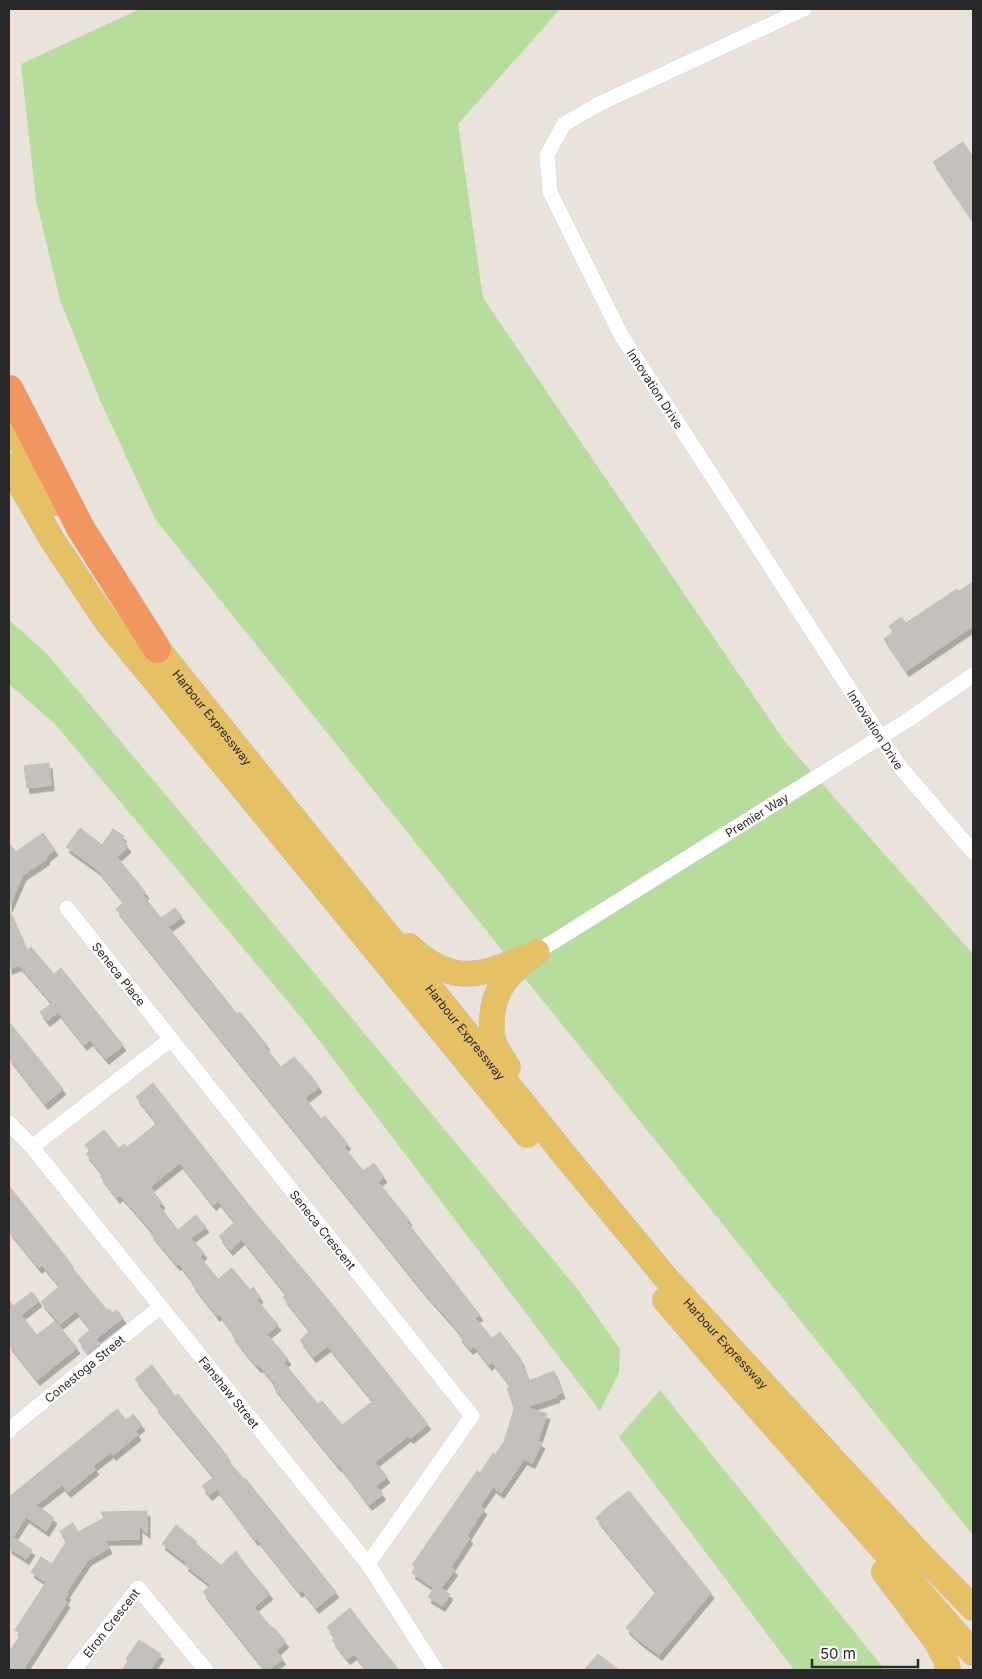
<svg xmlns="http://www.w3.org/2000/svg" width="982" height="1679" font-family="Inter,sans-serif">
	<style>
		.green { fill: #b6dd9c }
		.building { fill: #c5c0bb; stroke: #c5bfb5; fill-rule: evenodd; filter: url(#shadow) }
		.lines { fill: none; stroke-linecap: round; stroke-linejoin: round }
		.street-casing { stroke: #d1d5e1; stroke-width: 16 }
		.primary-casing { stroke: #c3c3c3; stroke-width: 26 }
		.highway-casing { stroke: #c3c3c3; stroke-width: 29 }
		.street { stroke: #fff; stroke-width: 15 }
		.primary { stroke: #e6c065; stroke-width: 25 }
		.highway { stroke: #f2965f; stroke-width: 28 }
		.labels { text-anchor: middle; dominant-baseline: central; stroke-width: 4.5; stroke-linejoin: round; paint-order: stroke }
		.street-label { font-size: 12px; fill: #292929; stroke: #fff }
	</style>
	<defs>
		<filter id="shadow"><feDropShadow dx="3" dy="5.5" stdDeviation="0" flood-color="#0004"/></filter>
	</defs>
	<rect width="100%" height="100%" fill="#eae3db"/>
	<g class="green">
		<polygon points="140,9 560,9 458,124 483,298 785,742 973,954 973,1535 155,519 100,400 60,300 36,200 21,64"/>
		<polygon points="9,620 47,654 186,819 576,1287 620,1349 619,1373 600,1411 305,1022 55,724 9,684"/>
		<polygon points="660,1390 885,1670 794,1670 619,1437"/>
	</g>
	<g class="building">
		<polygon points="963,142 973,157 973,221 933,162"/>
		<polygon points="973,582 973,626 906,671 884,639 893,632 889,626 901,617 906,623 957,589 958,592"/>
		<polygon points="49,763 51,785 27,788 24,766"/>
		<polygon points="80,828 102,845 113,829 124,836 122,839 128,847 117,857 146,893 143,895 161,918 175,908 182,917 168,927 237,1014 240,1012 267,1045 265,1047 281,1067 294,1057 312,1077 319,1087 305,1098 321,1119 325,1116 348,1144 344,1147 363,1171 374,1163 384,1177 378,1182 409,1220 407,1222 480,1315 475,1318 492,1338 500,1332 520,1358 528,1381 554,1371 562,1393 556,1395 557,1397 526,1407 547,1414 538,1441 542,1443 532,1463 524,1459 501,1493 493,1487 480,1506 484,1509 467,1536 470,1538 451,1567 455,1570 441,1588 450,1594 442,1606 428,1597 434,1588 412,1573 415,1567 412,1565 477,1471 480,1473 493,1453 495,1455 504,1442 514,1409 507,1388 511,1386 492,1362 489,1365 474,1346 470,1349 459,1336 461,1334 423,1291 116,909 124,902 98,870 66,847"/>
		<polygon points="43,833 55,850 46,857 47,859 23,875 9,907 9,843 16,852"/>
		<polygon points="9,910 27,951 31,947 54,974 61,968 123,1045 106,1059 90,1040 84,1045 58,1012 47,1021 40,1012 52,1003 19,965 9,969"/>
		<polygon points="9,1022 63,1089 45,1104 9,1058"/>
		<path d="M 153,1083 L 248,1204 L 331,1303 L 428,1424 L 411,1438 L 408,1436 L 375,1462 L 387,1477 L 376,1486 L 383,1494 L 369,1505 L 339,1465 L 338,1466 L 273,1386 L 275,1384 L 260,1366 L 258,1367 L 245,1352 L 232,1335 L 234,1334 L 219,1314 L 217,1316 L 192,1284 L 194,1283 L 179,1264 L 177,1265 L 151,1234 L 153,1232 L 120,1195 L 117,1198 L 100,1176 L 103,1174 L 86,1154 L 90,1151 L 85,1145 L 104,1130 L 119,1148 L 124,1144 L 126,1147 L 133,1143 L 157,1123 L 136,1097 ZM 180,1163 L 213,1205 L 218,1201 L 235,1222 L 219,1236 L 230,1250 L 242,1239 L 286,1294 L 283,1297 L 310,1331 L 300,1340 L 313,1357 L 328,1346 L 373,1401 L 342,1425 L 322,1401 L 318,1404 L 284,1363 L 288,1359 L 267,1334 L 278,1325 L 257,1300 L 260,1297 L 253,1287 L 250,1290 L 232,1268 L 218,1279 L 200,1257 L 204,1253 L 191,1238 L 206,1227 L 196,1215 L 178,1230 L 159,1206 L 162,1203 L 150,1187 Z"/>
		<polygon points="9,1186 70,1262 69,1264 107,1310 109,1309 112,1313 117,1310 123,1318 96,1339 100,1344 88,1353 78,1340 91,1329 76,1311 60,1324 41,1302 60,1286 42,1265 39,1268 9,1231"/>
		<polygon points="32,1292 39,1301 21,1315 37,1335 55,1321 77,1348 37,1380 9,1345 9,1300 13,1306"/>
		<polygon points="152,1365 175,1396 178,1394 228,1457 226,1458 244,1479 245,1478 336,1592 316,1608 302,1590 299,1592 257,1539 255,1540 217,1489 209,1495 202,1486 214,1477 155,1406 156,1405 135,1379"/>
		<polygon points="117,1409 126,1420 133,1414 142,1425 135,1431 138,1435 113,1455 111,1452 93,1466 96,1469 68,1492 62,1485 36,1505 54,1518 46,1531 26,1517 13,1537 32,1550 26,1559 9,1548 9,1497"/>
		<polygon points="629,1491 711,1593 659,1655 640,1641 626,1628 656,1592 596,1518 610,1505"/>
		<polygon points="147,1511 147,1533 139,1526 139,1539 105,1540 109,1548 88,1560 66,1593 68,1594 64,1600 67,1602 23,1670 14,1670 9,1667 9,1652 21,1634 15,1630 46,1582 31,1572 41,1557 52,1564 66,1542 60,1531 73,1523 78,1532 104,1518 101,1512"/>
		<polygon points="176,1525 197,1542 196,1544 221,1565 236,1551 248,1568 270,1594 254,1607 272,1628 273,1627 286,1642 276,1651 283,1659 268,1670 265,1670 203,1592 211,1585 185,1565 187,1563 162,1544"/>
		<polygon points="350,1608 373,1638 399,1670 367,1670 354,1654 347,1659 332,1640 335,1637 327,1627"/>
		<polygon points="139,1640 161,1654 150,1670 122,1670 128,1661 126,1659"/>
		<polygon points="598,1654 619,1670 584,1670"/>
	</g>
	<g class="lines">
		<defs>
			<g id="street">
				<path id="s1" d="M 804,9 L 601,103 L 564,124 L 547,155 L 550,192 L 621,335 L 900,767 L 973,852"/>
				<path id="s2" d="M 67,908 L 171,1039"/>
				<path id="s3" d="M 537,952 L 908,720 L 973,675"/>
				<path id="s4" d="M 9,1123 L 32,1147 L 368,1564 L 436,1670"/>
				<path id="s5" d="M 32,1147 L 171,1039 L 472,1416 L 368,1564"/>
				<path id="s6" d="M 9,1431 L 12,1427 L 160,1307"/>
				<path id="s7" d="M 74,1670 L 138,1588 L 206,1670"/>
			</g>
			<g id="primary">
				<polyline points="9,419 37,473 56,503"/>
				<polyline points="9,466 53,541 107,622 527,1135"/>
				<path id="s8" d="M 145,633 L 567,1158 L 666,1278 L 919,1553 L 973,1608"/>
				<path d="M 409,946 C 448,983 478,979 523,958"/>
				<path d="M 508,1067 C 502,1058 494,1048 492,1036 C 491,1033 492,1028 492,1024 C 491,989 510,972 537,952"/>
				<path d="M 665,1300 C 766,1419 871,1534 973,1653"/>
				<polyline points="884,1572 936,1641 946,1660 948,1670"/>
			</g>
			<polyline id="highway" points="9,389 81,529 157,649"/>
		</defs>
		<use href="#street" class="street-casing"/>
		<use href="#primary" class="primary-casing"/>
		<use href="#highway" class="highway-casing"/>
		<use href="#street" class="street"/>
		<use href="#primary" class="primary"/>
		<use href="#highway" class="highway"/>
	</g>
	<g class="labels">
		<g class="street-label">
			<text stroke="none"><textPath href="#s1" startOffset="562">Innovation Drive</textPath></text>
			<text stroke="none"><textPath href="#s8" startOffset="108">Harbour Expressway</textPath></text>
			<text stroke="none"><textPath href="#s1" startOffset="968">Innovation Drive</textPath></text>
			<text stroke="none"><textPath href="#s3" startOffset="259">Premier Way</textPath></text>
			<text stroke="none"><textPath href="#s2" startOffset="84">Seneca Place</textPath></text>
			<text stroke="none"><textPath href="#s8" startOffset="512">Harbour Expressway</textPath></text>
			<text stroke="none"><textPath href="#s5" startOffset="420">Seneca Crescent</textPath></text>
			<text stroke="none"><textPath href="#s8" startOffset="918">Harbour Expressway</textPath></text>
			<text stroke="none"><textPath href="#s6" startOffset="98">Conestoga Street</textPath></text>
			<text stroke="none"><textPath href="#s4" startOffset="348">Fanshaw Street</textPath></text>
			<text stroke="none"><textPath href="#s7" startOffset="60">Elron Crescent</textPath></text>
		</g>
	</g>
	<rect width="982" height="1679" fill="none" stroke="#292929" stroke-width="20"/>
	<path d="M812 1659v8h106v-8" fill="none" stroke="#292929" stroke-width="2.5"/>
	<text x="820" y="1659" font-size="15" fill="#292929" stroke="#ffffff" stroke-width="4" paint-order="stroke">50 m</text>
</svg>
